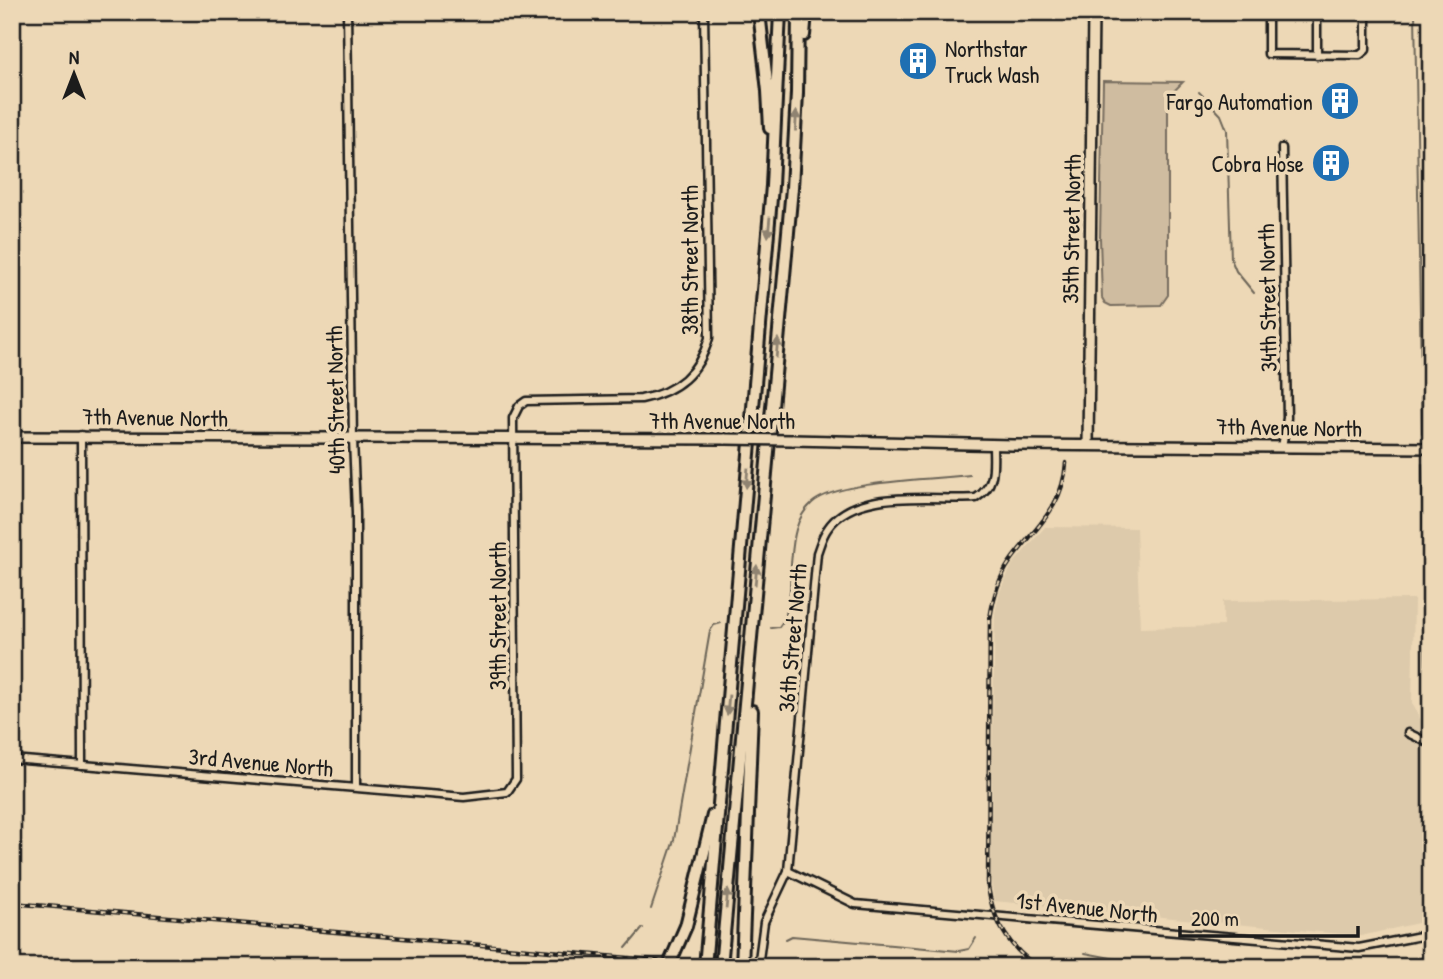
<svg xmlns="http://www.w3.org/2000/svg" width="1443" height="979" font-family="'Patrick Hand',sans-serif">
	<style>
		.built { fill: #ddcaab }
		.green { fill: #cfbca0; stroke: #766c5e; stroke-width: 2 }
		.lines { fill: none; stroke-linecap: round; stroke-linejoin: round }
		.stream { stroke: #6c6558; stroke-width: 2 }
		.street-casing { stroke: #1c1c1c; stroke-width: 11 }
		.secondary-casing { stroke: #1c1c1c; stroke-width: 14 }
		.highway-casing { stroke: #1c1c1c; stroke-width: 16 }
		.street { stroke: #edd8b6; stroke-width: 6 }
		.secondary { stroke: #edd8b6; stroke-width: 9 }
		.highway { stroke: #edd8b6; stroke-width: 10 }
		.rail-casing { stroke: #1c1c1c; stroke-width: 4.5 }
		.rail { stroke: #edd8b6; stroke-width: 2; stroke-dasharray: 5; stroke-linecap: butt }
		.secondary-bridge-casing { stroke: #1c1c1c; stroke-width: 14; stroke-linecap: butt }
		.secondary-bridge { stroke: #edd8b6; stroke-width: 9 }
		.oneway { fill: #8f8371 }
		.labels { text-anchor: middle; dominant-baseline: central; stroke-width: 7; stroke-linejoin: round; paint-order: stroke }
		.poi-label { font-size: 23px; fill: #1c1c1c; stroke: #edd8b6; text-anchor: end }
		.street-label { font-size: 23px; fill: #1c1c1c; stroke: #edd8b6 }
	</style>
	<rect width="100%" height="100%" fill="#edd8b6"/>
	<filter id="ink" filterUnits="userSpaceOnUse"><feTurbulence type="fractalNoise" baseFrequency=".0143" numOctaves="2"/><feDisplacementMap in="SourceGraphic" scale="14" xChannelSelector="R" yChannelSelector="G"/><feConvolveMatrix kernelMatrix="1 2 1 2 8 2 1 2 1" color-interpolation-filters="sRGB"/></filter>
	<g filter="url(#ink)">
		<polygon class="built" points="1045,527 1136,528 1140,628 1223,626 1223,601 1414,599 1412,703 1423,724 1431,728 1431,920 1361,936 994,901 990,873 995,613 1000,591 1012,565"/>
		<polygon class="green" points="1103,81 1183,82 1170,95 1168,102 1168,295 1161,305 1111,306 1105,303 1102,298 1100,238"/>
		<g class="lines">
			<g class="stream">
				<polyline points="1415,12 1422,433"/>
				<polyline points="1199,92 1221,115 1227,130 1231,259 1236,271 1254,293"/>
				<polyline points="1422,464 1427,716"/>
				<path d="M 771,628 L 779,627 C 792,611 790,583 791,564 C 793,542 794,519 812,503 C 836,481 934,479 970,475"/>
				<polyline points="651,909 674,840 710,631 714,625 721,623"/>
				<polyline points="786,939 792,936 959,951 969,949 976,938"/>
				<polyline points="626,948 643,928"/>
				<polyline points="1430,950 1431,967"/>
				<polyline points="1085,953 1116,959 1226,967"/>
				<polyline points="1413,967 1430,953"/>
			</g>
			<defs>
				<g id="street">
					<polyline points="347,12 353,439 356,513 356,787"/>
					<polyline points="1268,12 1268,54 1360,55 1366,50 1366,12"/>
					<polyline points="1317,55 1317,12"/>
					<polyline points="81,435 82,765"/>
					<polyline points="1282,447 1287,418 1282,148"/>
					<polyline points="1408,733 1431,744"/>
					<path d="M 12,759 L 464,797 L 507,792 L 516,779 L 513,418 L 519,406 L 526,401 L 641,399 C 677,392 699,373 709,338 L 704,12"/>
					<polyline points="788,871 855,904 1359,948 1431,934"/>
					<path d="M 758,967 L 764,922 L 788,871 L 817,553 C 820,545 822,536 828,528 C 856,487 932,501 976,498 C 997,485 993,466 993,444"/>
				</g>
				<g id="secondary">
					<polyline points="12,437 726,439"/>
					<polyline points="792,440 1013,445 1431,448"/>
					<polyline points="1088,445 1093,12"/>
				</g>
				<g id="highway">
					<polyline points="759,12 768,91 770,128"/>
					<polyline points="804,35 806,12"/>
					<polyline points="668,967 686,926 713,815"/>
					<polyline points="705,967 772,186 780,12"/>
					<polyline points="721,967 792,188 797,93 798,12"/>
					<polyline points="742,967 752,711"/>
				</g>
			</defs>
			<use href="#street" class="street-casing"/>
			<use href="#secondary" class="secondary-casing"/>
			<use href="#highway" class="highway-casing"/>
			<use href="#street" class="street"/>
			<use href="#secondary" class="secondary"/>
			<use href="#highway" class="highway"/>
			<defs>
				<g id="rail">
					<polyline points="12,903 729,967"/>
					<path d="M 1038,967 C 1009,948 993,920 988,887 L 990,619 C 993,598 998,579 1010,562 C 1034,528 1063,509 1066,463"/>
				</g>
			</defs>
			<use href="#rail" class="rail-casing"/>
			<use href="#rail" class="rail"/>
			<defs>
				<polyline id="secondary-bridge" points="726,439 792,440"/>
			</defs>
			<use href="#secondary-bridge" class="secondary-bridge-casing"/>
			<use href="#secondary-bridge" class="secondary-bridge"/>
		</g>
		<defs><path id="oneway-solid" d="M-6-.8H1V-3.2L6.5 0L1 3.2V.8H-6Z" transform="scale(1.75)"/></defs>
		<g class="oneway">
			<use href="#oneway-solid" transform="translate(796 121) rotate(-87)"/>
			<use href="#oneway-solid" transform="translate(769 227) rotate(95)"/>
			<use href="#oneway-solid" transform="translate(777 348) rotate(-85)"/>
			<use href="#oneway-solid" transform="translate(747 478) rotate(95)"/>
			<use href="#oneway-solid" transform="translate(756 575) rotate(-85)"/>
			<use href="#oneway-solid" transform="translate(728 705) rotate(95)"/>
			<use href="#oneway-solid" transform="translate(727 899) rotate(-85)"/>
		</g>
	</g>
	<defs>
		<symbol id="building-disc" viewBox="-11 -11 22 22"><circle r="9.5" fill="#1f6fb2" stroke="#edd8b6"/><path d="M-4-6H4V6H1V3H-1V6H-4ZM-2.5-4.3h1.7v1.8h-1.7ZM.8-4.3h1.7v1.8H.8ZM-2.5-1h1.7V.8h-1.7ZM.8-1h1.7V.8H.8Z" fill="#fff"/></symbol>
	</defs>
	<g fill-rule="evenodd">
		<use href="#building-disc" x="896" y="39" width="44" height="44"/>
		<use href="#building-disc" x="1318" y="79" width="44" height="44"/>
		<use href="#building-disc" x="1309" y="141" width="44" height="44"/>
	</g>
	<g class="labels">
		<g class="poi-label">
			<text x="945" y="48" text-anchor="start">Northstar<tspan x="945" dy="26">Truck Wash</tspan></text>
			<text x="1313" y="101">Fargo Automation</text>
			<text x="1304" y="163">Cobra Hose</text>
		</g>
		<g class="street-label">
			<text transform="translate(1071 229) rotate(-89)">35th Street North</text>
			<text transform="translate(689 260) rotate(-90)">38th Street North</text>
			<text transform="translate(1267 298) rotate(-91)">34th Street North</text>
			<text transform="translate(335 400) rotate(-91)">40th Street North</text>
			<text transform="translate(155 417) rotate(1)">7th Avenue North</text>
			<text x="722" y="420">7th Avenue North</text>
			<text transform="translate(1289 427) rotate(1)">7th Avenue North</text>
			<text transform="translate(497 616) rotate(-90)">39th Street North</text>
			<text transform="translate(792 638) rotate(-85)">36th Street North</text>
			<text transform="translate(261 762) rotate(5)">3rd Avenue North</text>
			<text transform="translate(1087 907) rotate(6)">1st Avenue North</text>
		</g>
	</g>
	<rect width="1443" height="979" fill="none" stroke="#edd8b6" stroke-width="42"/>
	<rect x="21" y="21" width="1401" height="937" fill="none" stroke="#1c1c1c" stroke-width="2.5" filter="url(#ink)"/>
	<g transform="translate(74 74)" stroke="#edd8b6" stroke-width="5" paint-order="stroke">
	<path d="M0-5L12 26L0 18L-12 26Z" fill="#1c1c1c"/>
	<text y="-10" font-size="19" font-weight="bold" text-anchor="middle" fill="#1c1c1c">N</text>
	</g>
	<path d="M1180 926v10h178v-10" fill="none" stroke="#1c1c1c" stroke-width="3.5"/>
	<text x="1191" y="926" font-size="21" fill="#1c1c1c" stroke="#edd8b6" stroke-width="5" paint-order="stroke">200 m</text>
</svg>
